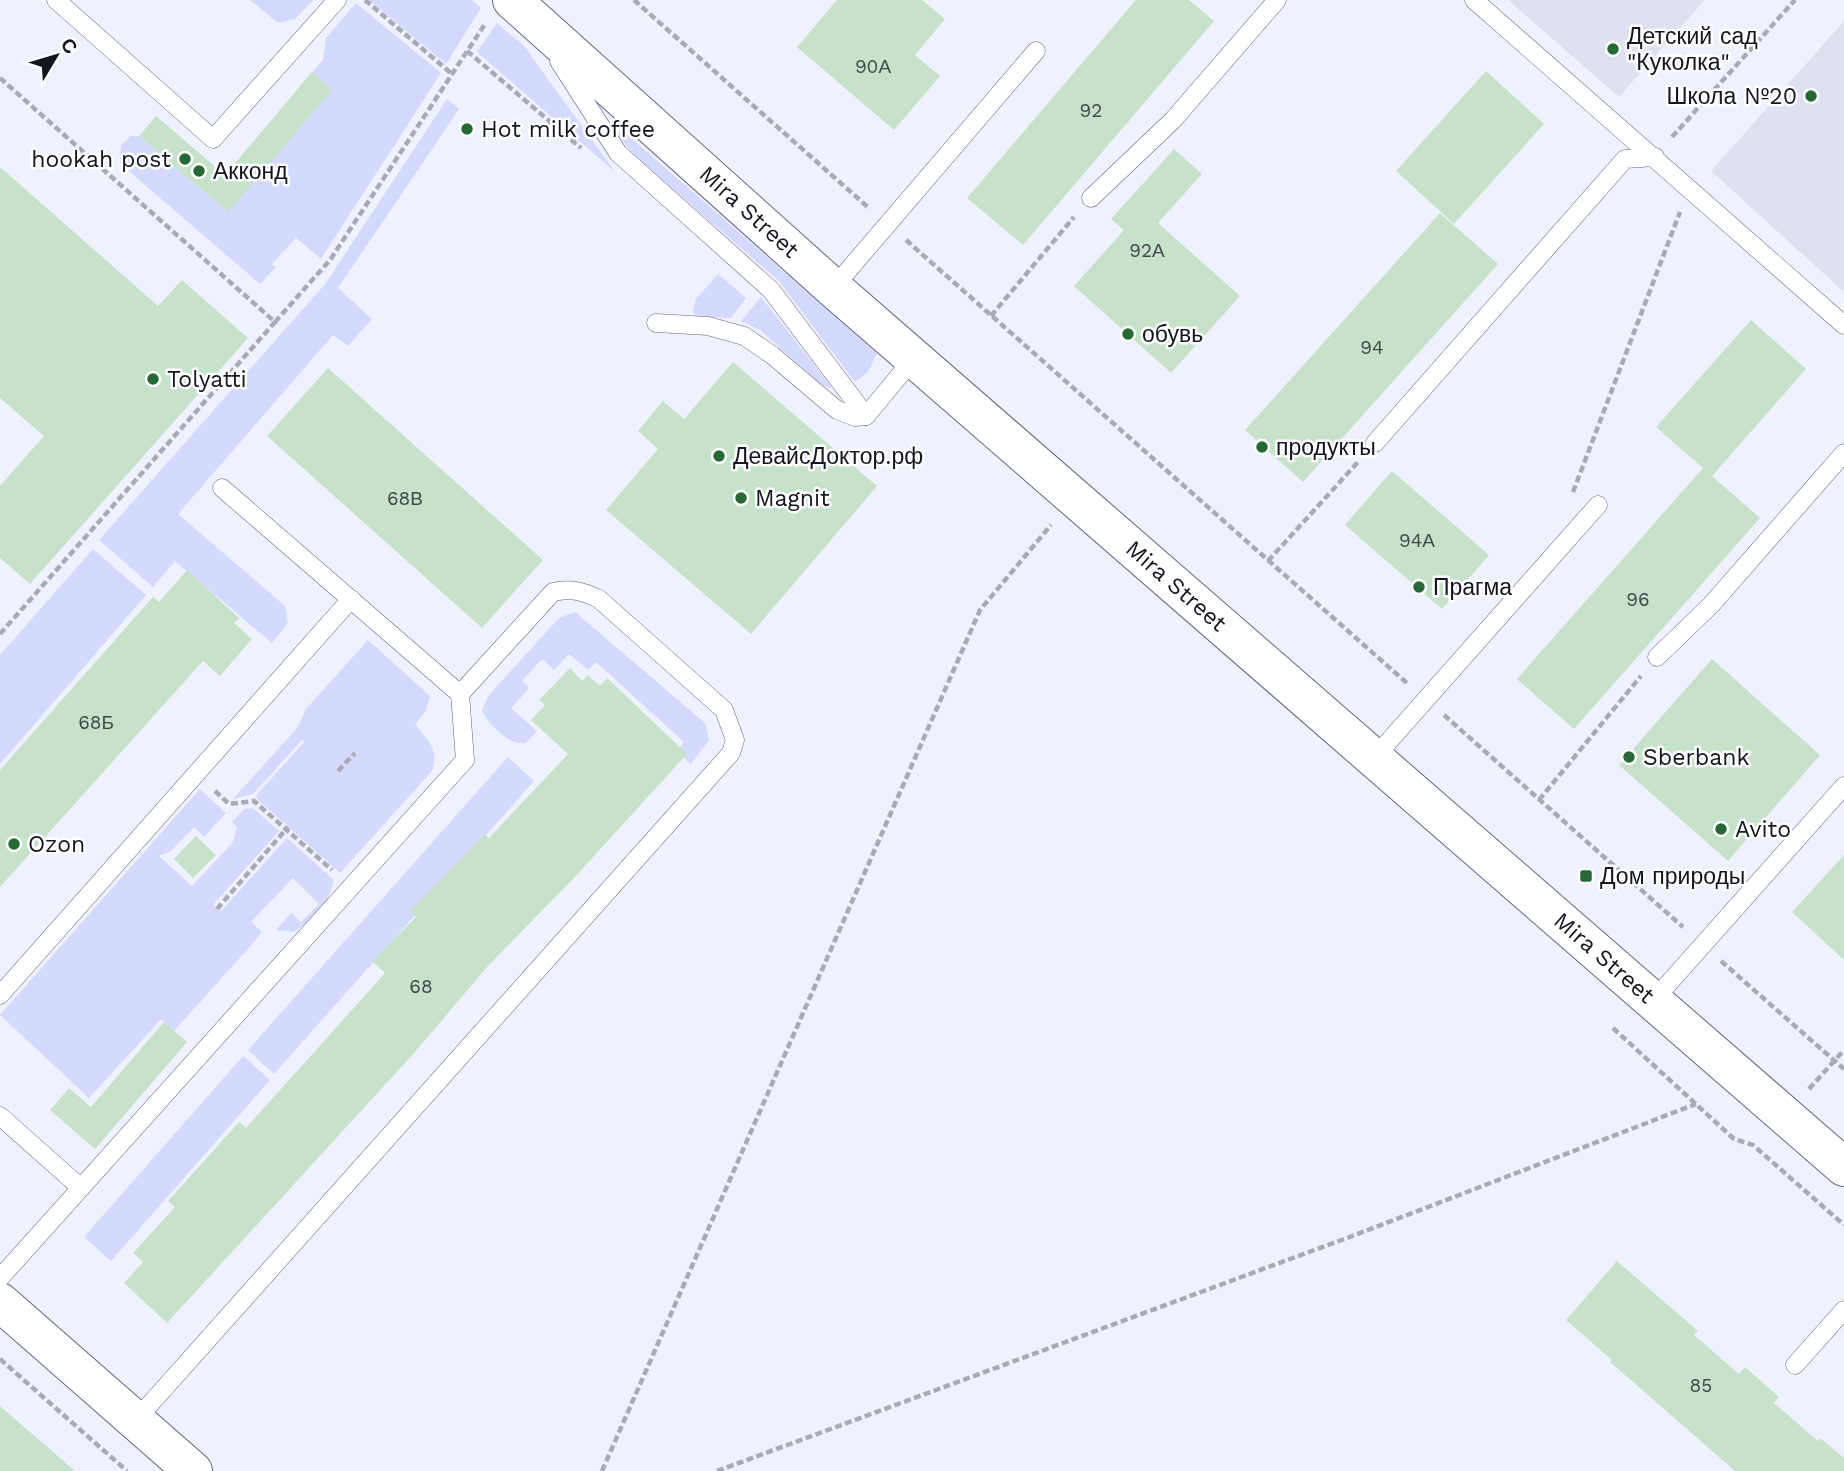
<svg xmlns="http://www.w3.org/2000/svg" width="1844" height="1471" font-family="'Work Sans',sans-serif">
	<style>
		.built { fill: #dfe1f0 }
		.green { fill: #d4dafe }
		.building { fill: #c7e2ca }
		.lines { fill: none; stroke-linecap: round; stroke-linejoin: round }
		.service-casing { stroke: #606580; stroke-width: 19 }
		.tertiary-casing { stroke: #606580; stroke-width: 40 }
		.secondary-casing { stroke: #606580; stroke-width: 40 }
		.path { stroke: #a8aab6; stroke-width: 4.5; stroke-dasharray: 7 3.5; stroke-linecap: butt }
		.service { stroke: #fff; stroke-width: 18 }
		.tertiary { stroke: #fff; stroke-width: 38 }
		.secondary { stroke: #fff; stroke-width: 38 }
		.poi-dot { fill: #266935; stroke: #fff; stroke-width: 2.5 }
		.labels { text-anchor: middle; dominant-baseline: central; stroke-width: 5; stroke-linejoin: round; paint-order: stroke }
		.number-label { font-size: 19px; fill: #40484a }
		.poi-label { font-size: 23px; fill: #13151f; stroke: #fff; text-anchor: start }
		.street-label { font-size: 23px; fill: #13151f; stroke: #fff }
	</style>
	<rect width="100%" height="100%" fill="#eff1fe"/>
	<g class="built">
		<polygon points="1508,0 1705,0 1619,97"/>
		<polygon points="1844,21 1844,292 1711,171"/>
	</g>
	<g class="green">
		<polygon points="250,0 313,0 295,19 278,23"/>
		<polygon points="369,0 472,0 481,8 446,64"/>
		<polygon points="356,3 441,73 321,259 296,238 272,264 276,267 260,284 124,167 120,161 121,145 131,136 139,136 227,211 331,90 312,72 323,60 326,38"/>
		<polygon points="497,23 524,46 615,172 477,52"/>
		<polygon points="447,99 459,109 338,288 372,319 348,346 333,335 178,514 285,606 288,623 272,643 175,561 153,587 99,540 326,283"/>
		<polygon points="622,130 877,353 868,372 855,382 779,281 637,158 618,135"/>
		<polygon points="718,274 746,298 731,318 697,317 693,312 696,299"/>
		<polygon points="761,297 833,389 821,384 760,330 741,321"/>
		<polygon points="93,549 146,595 0,764 0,655"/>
		<path d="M 575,612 L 705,723 L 709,740 L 691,764 L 677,751 L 684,742 L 596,662 L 588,670 L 569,654 L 554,670 L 542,659 L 522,681 L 529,688 L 511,708 L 537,731 L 526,743 C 511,747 489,725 482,711 L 488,696 L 559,618 Z"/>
		<path d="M 368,640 L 430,696 L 426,710 L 415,725 C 427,739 440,750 432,771 L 340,873 L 255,797 L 304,742 L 302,740 L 253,794 L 233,799 L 298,727 L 305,710 Z"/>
		<polygon points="508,757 534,781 274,1074 248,1050"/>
		<polygon points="200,789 226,813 204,837 194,827 170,852 159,856 192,886 233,842 237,827 232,822 244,809 253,808 279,831 213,905 221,911 287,838 334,880 324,911 294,932 276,930 291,913 301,922 319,904 293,878 251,922 262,932 254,942 174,1031 161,1019 89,1098 0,1015"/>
		<polygon points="243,1056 270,1080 111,1261 84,1237"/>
	</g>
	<g class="building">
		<polygon points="837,0 922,0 945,19 915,55 940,76 894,130 797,47"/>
		<polygon points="1136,0 1189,0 1214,21 1023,245 967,198"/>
		<polygon points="1486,71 1544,124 1454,224 1396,171"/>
		<polygon points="312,72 332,90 228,212 139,136 156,116 225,175"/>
		<polygon points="1174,149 1202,174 1158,223 1240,296 1171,373 1074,286 1124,230 1111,219"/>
		<polygon points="0,167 158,306 182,280 248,338 30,584 0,558 0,486 44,436 0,398"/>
		<polygon points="1440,213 1498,264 1303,482 1245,430"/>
		<polygon points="1751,320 1806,369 1712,476 1656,427"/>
		<polygon points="733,362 877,486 751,634 606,510 658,449 638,431 663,401 684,419"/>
		<polygon points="328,368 543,560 482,628 267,436"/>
		<polygon points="1703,468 1760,518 1574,729 1517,679"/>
		<polygon points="1392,471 1489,555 1442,609 1345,525"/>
		<polygon points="187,570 239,618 234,623 252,639 220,676 203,661 0,887 0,770 153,597 159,602"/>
		<polygon points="1712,659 1820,755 1728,861 1619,765"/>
		<polygon points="570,668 582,681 588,675 600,686 607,678 687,754 573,879 487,967 415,1052 167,1323 124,1283 143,1262 133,1253 175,1207 168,1201 239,1122 246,1128 385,973 372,961 416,917 410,911 485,834 489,838 568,754 531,720 545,705 539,700"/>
		<polygon points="196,836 216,855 193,878 174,859"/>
		<polygon points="1844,855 1844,960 1792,912"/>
		<polygon points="164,1022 187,1042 95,1149 50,1110 69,1088 91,1107"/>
		<polygon points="1617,1261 1698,1331 1694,1335 1739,1374 1745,1367 1779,1397 1774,1403 1818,1441 1820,1438 1844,1458 1844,1471 1735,1471 1610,1362 1612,1360 1566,1320"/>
		<polygon points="0,1406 75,1471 0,1471"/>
	</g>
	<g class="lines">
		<defs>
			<g id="service">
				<polyline points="56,0 213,139 337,0"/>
				<polyline points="1474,0 1844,325"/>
				<polyline points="559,61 618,153 771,290 866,416"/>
				<polyline points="1091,198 1173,120 1277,0"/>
				<polyline points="833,288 1036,51"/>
				<polyline points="656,323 708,326 744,336 772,355 837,410 855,417 866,416 914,358"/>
				<polyline points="1375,443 1625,159 1655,157"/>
				<polyline points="222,488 460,694"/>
				<polyline points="1657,657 1711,605 1844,453"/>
				<polyline points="1374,758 1598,505"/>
				<polyline points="0,995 351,599"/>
				<polyline points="1653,1001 1844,786"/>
				<polyline points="0,1116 81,1188"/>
				<path d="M 0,1278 L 465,760 L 460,694 L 553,592 C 571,588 582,591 599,599 L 724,710 L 735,740 L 731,753 L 135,1421"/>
				<polyline points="1795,1365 1844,1310"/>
			</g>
			<polyline id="tertiary" points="0,1302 193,1471"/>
			<polyline id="secondary" points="512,0 833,288 1844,1167"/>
		</defs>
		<use href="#service" class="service-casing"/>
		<use href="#tertiary" class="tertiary-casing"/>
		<use href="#secondary" class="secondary-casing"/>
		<g class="path">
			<polyline points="365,0 452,74"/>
			<polyline points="634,0 870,209"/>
			<polyline points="467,51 581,148"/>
			<polyline points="0,78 275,322 330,260 485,24"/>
			<polyline points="1672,137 1795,0"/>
			<polyline points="906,240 1408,684"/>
			<polyline points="991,316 1074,217"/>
			<polyline points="1573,492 1680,212"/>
			<polyline points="1268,561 1358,462"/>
			<polyline points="0,634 275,322"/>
			<polyline points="1444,715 1683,927"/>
			<polyline points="338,771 355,753"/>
			<polyline points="215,791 229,804 254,801 332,870"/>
			<polyline points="1539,800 1641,676"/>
			<polyline points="217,909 288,827"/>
			<polyline points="1721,961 1844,1069"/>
			<polyline points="1613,1028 1734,1139 1753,1145 1844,1225"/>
			<polyline points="1809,1089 1844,1050"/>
			<polyline points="0,1359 127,1471"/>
			<polyline points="602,1471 980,610 1051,525"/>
			<polyline points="717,1471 1355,1235 1696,1104"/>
		</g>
		<use href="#service" class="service"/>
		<use href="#tertiary" class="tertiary"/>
		<use href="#secondary" class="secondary"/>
	</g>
	<g class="poi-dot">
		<circle cx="1613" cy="49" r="7"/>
		<circle cx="1811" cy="96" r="7"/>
		<circle cx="467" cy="129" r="7"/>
		<circle cx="185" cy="159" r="7"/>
		<circle cx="199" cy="171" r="7"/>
		<circle cx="1128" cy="334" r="7"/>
		<circle cx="153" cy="379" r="7"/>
		<circle cx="1262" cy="447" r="7"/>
		<circle cx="719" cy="456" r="7"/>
		<circle cx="741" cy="498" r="7"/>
		<circle cx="1419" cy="587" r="7"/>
		<circle cx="1629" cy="757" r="7"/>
		<circle cx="1721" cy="829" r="7"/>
		<circle cx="14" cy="844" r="7"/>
		<rect x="1579" y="869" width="14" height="14" rx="3.5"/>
	</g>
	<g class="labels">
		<g class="number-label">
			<text x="873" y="66">90А</text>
			<text x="1091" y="110">92</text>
			<text x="1147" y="250">92А</text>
			<text x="1372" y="347">94</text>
			<text x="405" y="498">68В</text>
			<text x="1417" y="540">94А</text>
			<text x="1638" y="599">96</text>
			<text x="96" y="722">68Б</text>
			<text x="421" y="986">68</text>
			<text x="1701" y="1385">85</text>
		</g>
		<g class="poi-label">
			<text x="1627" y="36">Детский сад<tspan x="1627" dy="26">"Куколка"</tspan></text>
			<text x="1797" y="96" text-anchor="end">Школа №20</text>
			<text x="481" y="129">Hot milk coffee</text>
			<text x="171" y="159" text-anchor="end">hookah post</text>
			<text x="213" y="171">Акконд</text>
			<text x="1142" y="334">обувь</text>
			<text x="167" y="379">Tolyatti</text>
			<text x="1276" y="447">продукты</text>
			<text x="733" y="456">ДевайсДоктор.рф</text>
			<text x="755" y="498">Magnit</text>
			<text x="1433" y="587">Прагма</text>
			<text x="1643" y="757">Sberbank</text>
			<text x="1735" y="829">Avito</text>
			<text x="28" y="844">Ozon</text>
			<text x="1600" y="876">Дом природы</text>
		</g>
		<g class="street-label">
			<text transform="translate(749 212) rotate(42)">Mira Street</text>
			<text transform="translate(1176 586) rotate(41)">Mira Street</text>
			<text transform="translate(1604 958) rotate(41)">Mira Street</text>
		</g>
	</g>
	<g transform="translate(56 56) rotate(52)" stroke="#ffffff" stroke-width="5" paint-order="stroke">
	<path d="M0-5L12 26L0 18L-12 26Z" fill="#13151f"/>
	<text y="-10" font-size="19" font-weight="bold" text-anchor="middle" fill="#13151f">С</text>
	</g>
</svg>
